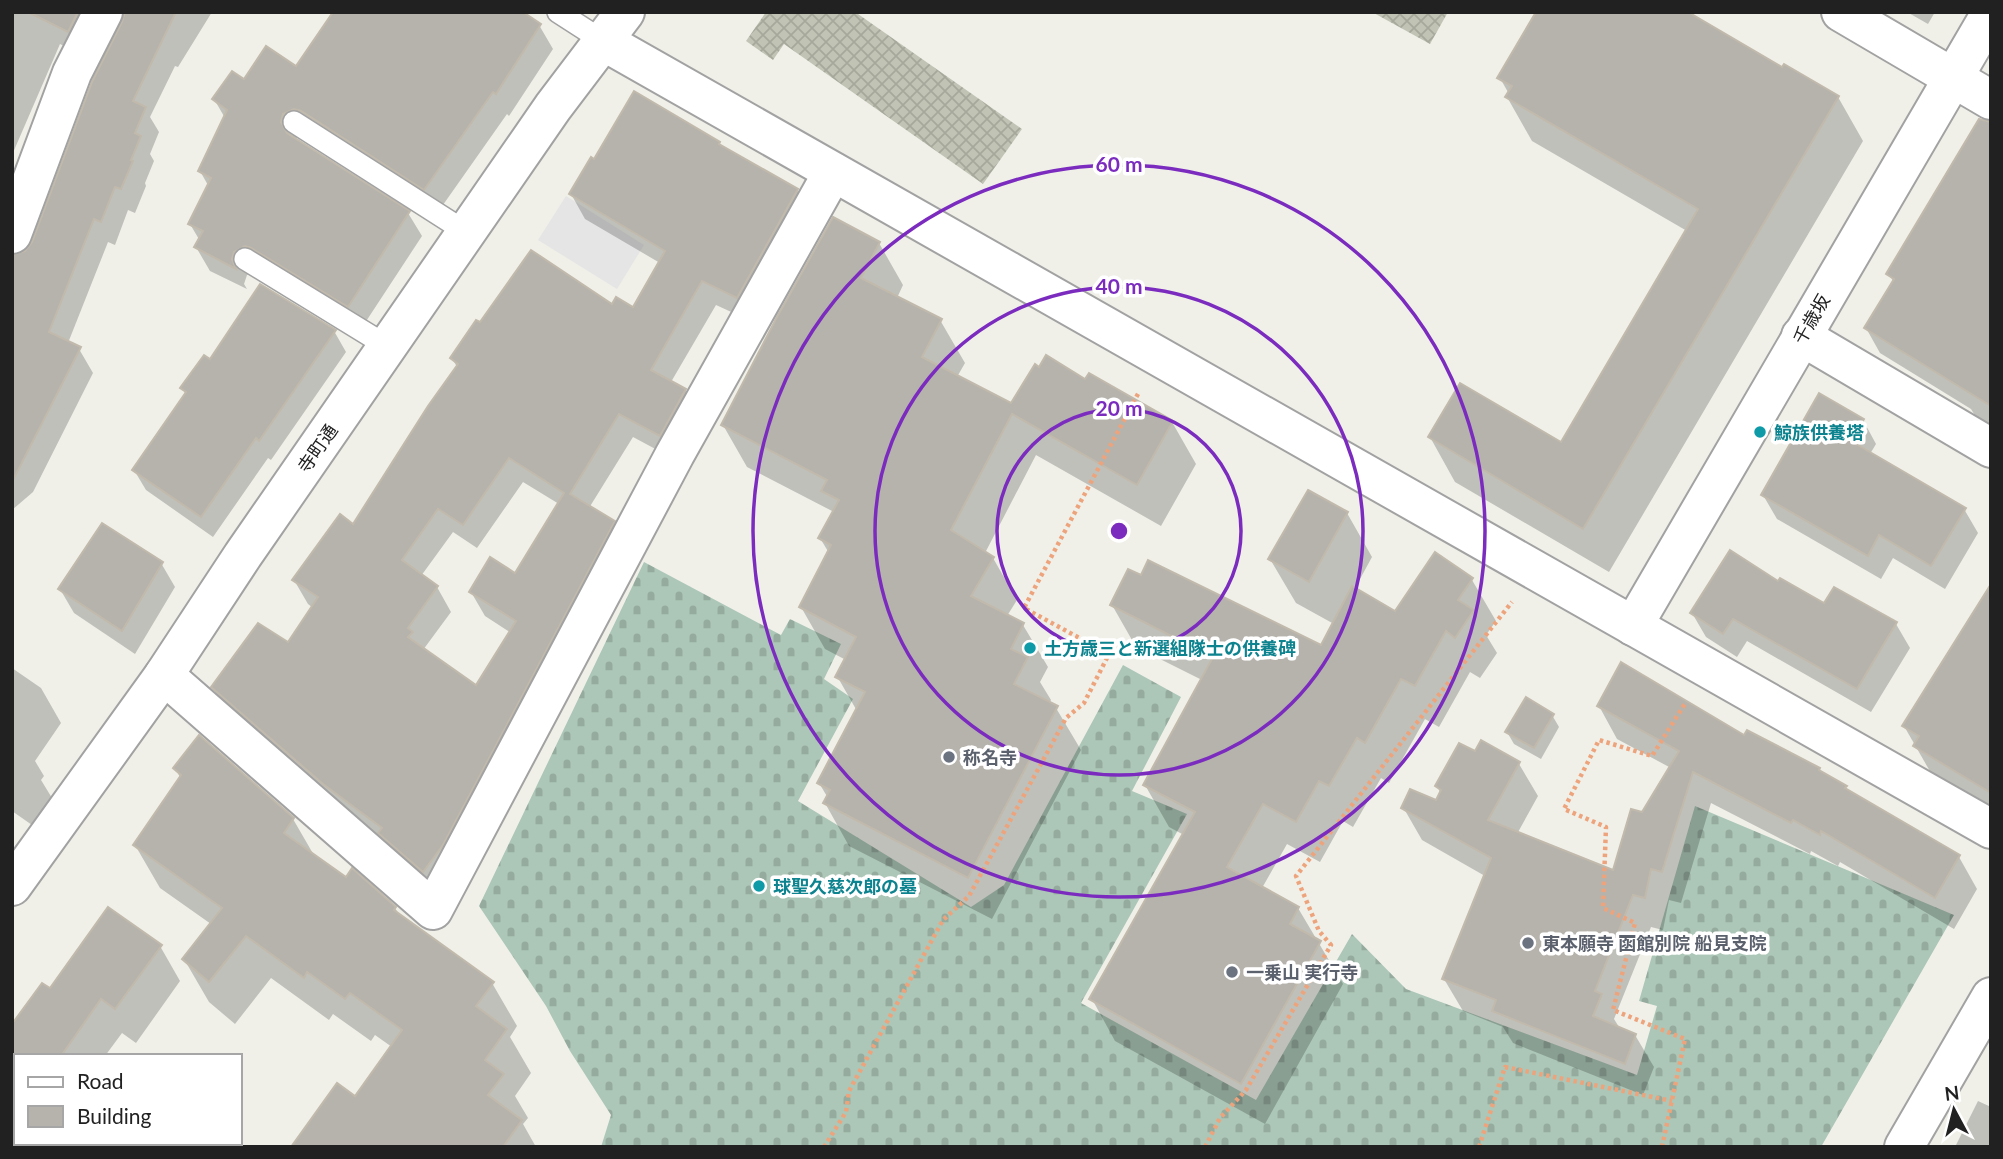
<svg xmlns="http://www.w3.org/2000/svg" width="2003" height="1159" font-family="Lato,'Noto Sans JP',sans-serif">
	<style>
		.construction { fill: url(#construction-cross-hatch) }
		.cemetery { fill: url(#cemetery-stones) }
		.parking { fill: #e5e5e5 }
		.shadow { fill: #0003; fill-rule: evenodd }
		.building { fill: #b6b3ac; stroke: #c1baac; stroke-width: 2; fill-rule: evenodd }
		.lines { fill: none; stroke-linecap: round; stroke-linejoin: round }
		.service-casing { stroke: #a2a2a2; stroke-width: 24 }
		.minor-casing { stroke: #a2a2a2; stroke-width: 42 }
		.tertiary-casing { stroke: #a2a2a2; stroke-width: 42 }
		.path { stroke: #eda47d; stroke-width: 4.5; stroke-dasharray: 3.5 3.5; stroke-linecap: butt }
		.service { stroke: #fff; stroke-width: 21 }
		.minor { stroke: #fff; stroke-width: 38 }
		.tertiary { stroke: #fff; stroke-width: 38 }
		.ring { fill: none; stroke: #7b2cbf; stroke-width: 3.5 }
		.culture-dot { fill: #0f9aa8; stroke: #fff; stroke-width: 2.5 }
		.worship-dot { fill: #6b7280; stroke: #fff; stroke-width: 2.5 }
		.labels { text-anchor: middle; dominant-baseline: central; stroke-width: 7; stroke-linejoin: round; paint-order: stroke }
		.street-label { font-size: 18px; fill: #212121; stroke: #fff }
		.culture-label { font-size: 18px; font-weight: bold; fill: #0d838f; stroke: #fff; text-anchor: start }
		.worship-label { font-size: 18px; font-weight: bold; fill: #5b616d; stroke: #fff; text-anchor: start }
		.centre { fill: #7b2cbf; stroke: #fff; stroke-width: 3.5 }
		.ring-label { font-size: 21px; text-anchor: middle; font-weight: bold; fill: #7b2cbf; stroke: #fff; stroke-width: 7; stroke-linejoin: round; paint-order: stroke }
	</style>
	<defs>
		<pattern id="construction-cross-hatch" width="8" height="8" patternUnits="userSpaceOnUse" patternTransform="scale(1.75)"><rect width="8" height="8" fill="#c1c4b5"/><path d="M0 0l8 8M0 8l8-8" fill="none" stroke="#a6a89b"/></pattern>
		<pattern id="cemetery-stones" width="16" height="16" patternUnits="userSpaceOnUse" patternTransform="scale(1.75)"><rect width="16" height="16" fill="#acc7b7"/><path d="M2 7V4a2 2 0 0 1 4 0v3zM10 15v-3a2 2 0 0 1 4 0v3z" fill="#94ab9d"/></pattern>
	</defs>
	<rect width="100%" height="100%" fill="#f0f0e9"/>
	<g class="construction">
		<polygon points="766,12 859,12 858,14 1022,129 983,184 784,44 773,60 746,41"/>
		<polygon points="1372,12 1448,12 1430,44"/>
	</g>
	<polygon class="cemetery" points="644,562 781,635 790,619 841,644 824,679 853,699 798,801 971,907 1004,885 1123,665 1181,697 1132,791 1187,814 1081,1003 1256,1100 1352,934 1406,989 1637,1075 1657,1006 1639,1001 1695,806 1954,915 1821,1147 601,1147 611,1115 570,1051 546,1006 479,906"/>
	<polygon class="parking" points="566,196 644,245 617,289 538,240"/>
	<g class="shadow">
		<polygon points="12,12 212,12 178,67 175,66 150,117 159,132 150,154 154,161 145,183 146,186 135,213 128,210 115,245 108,242 68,343 79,349 93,373 33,492 12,510 12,270 34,243 125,16 116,14 82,55 60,44 12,155"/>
		<polygon points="1907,12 1935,12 1928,24"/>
		<polygon points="539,25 553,49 509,116 507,114 438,212 308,132 296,138 295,140 408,213 422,236 361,329 259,269 247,275 244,284 247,289 210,271 196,247 200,241 190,224 209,187 200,171 225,118 214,99 245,82 297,68"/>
		<polygon points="1783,69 1838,97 1863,141 1609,572 1455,482 1430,437 1562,444 1687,231 1532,141 1507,97 1509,94 1500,78"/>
		<polygon points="1991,136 1991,426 1976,417 1971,409 1880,353 1866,328 1894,283 1889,274"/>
		<path d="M 719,143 L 722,148 L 797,190 L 811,214 L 751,321 L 716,305 L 671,382 L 685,390 L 699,414 L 674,459 L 633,437 L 589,508 L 613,522 L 627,547 L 437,895 L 227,711 L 213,687 L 289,645 L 313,608 L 308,604 L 294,580 L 354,526 L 457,367 L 452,358 L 480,324 L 612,307 L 634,310 L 660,263 L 585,219 L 571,194 ZM 523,482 L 559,504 L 516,576 L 471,592 L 485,616 L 511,633 L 476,688 L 423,650 L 451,612 L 437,587 L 421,576 L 453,532 L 477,548 Z"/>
		<polygon points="879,243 903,285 897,298 940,320 965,363 957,377 1012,406 1086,382 1172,422 1196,464 1161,526 1036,455 985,553 993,558 1017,600 1007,616 1023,625 1048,667 1040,682 1051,700 1049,704 1056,708 1081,750 992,919 849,846 825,803 828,798 819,783 857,711 837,676 846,660 825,649 801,607 829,553 820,538 834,512 747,467 723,425"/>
		<polygon points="334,331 346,352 271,460 268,458 213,537 146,490 134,470 186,395 182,388 211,361"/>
		<polygon points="1863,420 1876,444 1870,454 1964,509 1978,533 1945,589 1893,558 1881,579 1777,519 1763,495"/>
		<polygon points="1347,513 1372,557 1354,590 1396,613 1435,555 1472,580 1496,621 1486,635 1497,653 1480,678 1470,672 1439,727 1425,719 1389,783 1381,778 1353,827 1343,821 1320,862 1287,844 1262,888 1298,908 1343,984 1265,1124 1115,1041 1092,999 1184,835 1169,827 1145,785 1202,680 1136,647 1112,605 1321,647 1334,624 1296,603 1270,559"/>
		<polygon points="161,563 175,587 135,654 74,613 60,589"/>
		<polygon points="1779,583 1825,605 1896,624 1910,648 1871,712 1747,641 1737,657 1706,637 1692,613"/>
		<polygon points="1991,587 1991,814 1935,780 1904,726"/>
		<polygon points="12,668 41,688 61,723 35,761 44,776 41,780 52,798 32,825 12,811"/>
		<polygon points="1599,706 1745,737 1819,769 1821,773 1845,787 1849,792 1959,857 1977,889 1954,929 1840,862 1838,866 1811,851 1810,854 1711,803 1681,903 1669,900 1663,930 1651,927 1614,1019 1619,1027 1635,1035 1654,1067 1643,1095 1513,1043 1503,1027 1463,1011 1444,979 1485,876 1422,840 1403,807 1436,802 1441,794 1437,786 1475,754 1482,742 1519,764 1538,796 1517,834 1614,872 1643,814 1671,768 1617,739"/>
		<polygon points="1552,715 1559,727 1541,759 1514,744 1507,732"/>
		<polygon points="175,768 293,819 315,857 346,879 395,908 400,916 492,983 517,1026 510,1037 531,1073 515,1096 528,1118 523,1124 536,1147 308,1147 355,1099 392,1047 375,1035 371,1041 333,1014 329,1020 271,978 235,1024 209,1002 184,959 211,924 160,888 135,845 181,779"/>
		<polygon points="160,946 180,981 136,1043 122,1033 105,1056 16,1056 16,1143 43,1143 41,1147 12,1147 12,1027 50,991"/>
		<polygon points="1978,1101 1991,1107 1991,1147 1955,1147"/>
		<polygon points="75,1143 187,1143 189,1147 73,1147"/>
	</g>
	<g class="building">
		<polygon points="28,12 78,12 68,32"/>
		<polygon points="125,12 176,12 133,101 146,107 135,133 141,136 131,160 133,161 121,189 115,187 101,222 94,219 49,332 81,347 12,482 12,255 25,251 32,242 92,82 122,22"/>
		<polygon points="333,12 523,12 541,24 496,94 493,92 424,190 301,111 294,109 283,114 281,122 287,133 410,211 348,307 251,248 245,246 234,252 232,259 236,269 194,247 203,231 188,224 211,178 198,171 227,110 212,99 232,71 244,79 266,46 296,66"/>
		<polygon points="1536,12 1688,12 1782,67 1784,64 1839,96 1583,529 1428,437 1460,383 1561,442 1698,209 1505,97 1512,86 1497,78"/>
		<path d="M 634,91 L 720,142 L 719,144 L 798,189 L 737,298 L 702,281 L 651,370 L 686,389 L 660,436 L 619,414 L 570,494 L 615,521 L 443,845 L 423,872 L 378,833 L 382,828 L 323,784 L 211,687 L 258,623 L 288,642 L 318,597 L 292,580 L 340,514 L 353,524 L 428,406 L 458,364 L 450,358 L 476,320 L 480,322 L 531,250 L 612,304 L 616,297 L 633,307 L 665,251 L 569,194 L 591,157 L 594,159 ZM 509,458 L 564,493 L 515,573 L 490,557 L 469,592 L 516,621 L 476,685 L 408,637 L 413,632 L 408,628 L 438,586 L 402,560 L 438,509 L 463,525 Z"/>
		<polygon points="1979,119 1991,122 1991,406 1864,328 1894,279 1886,274"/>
		<polygon points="833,217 880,242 861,278 942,319 922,357 1011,403 1035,364 1039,367 1046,355 1085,379 1089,373 1173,421 1137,485 1012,414 951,530 994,557 971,596 1024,623 1011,649 1028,657 1014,684 1058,706 968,878 823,803 830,790 817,783 865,692 835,677 856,637 799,607 831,545 818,538 839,500 821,491 827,480 721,425 777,317"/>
		<polygon points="260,284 336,330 259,441 256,438 201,517 132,470 186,392 180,388 204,355 210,359"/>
		<polygon points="1819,393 1864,419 1851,441 1966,508 1931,566 1879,535 1868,556 1761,495"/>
		<polygon points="1308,490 1348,512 1309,582 1268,559"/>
		<polygon points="102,523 163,562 122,631 58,589"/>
		<polygon points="1730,550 1778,581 1780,578 1824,603 1834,587 1897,622 1857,689 1733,619 1723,634 1690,613"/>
		<polygon points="1435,552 1473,578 1458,600 1474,610 1455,638 1446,631 1415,686 1401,679 1365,743 1357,738 1329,786 1319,781 1296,822 1263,804 1227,867 1299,907 1290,924 1321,941 1241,1084 1089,999 1195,812 1143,785 1213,657 1110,605 1128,569 1141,575 1148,560 1321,645 1352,586 1395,611"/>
		<polygon points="1991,584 1991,793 1913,746 1919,736 1902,726"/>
		<polygon points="1621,662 1744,735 1747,730 1820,768 1819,770 1847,786 1845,788 1960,855 1935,898 1821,831 1820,835 1793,820 1791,823 1693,772 1662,872 1651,869 1645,898 1633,895 1595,991 1602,994 1593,1016 1636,1034 1625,1064 1492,1011 1496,1000 1442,979 1491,858 1401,808 1410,789 1436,800 1441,790 1435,786 1459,743 1475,751 1481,740 1520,762 1488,820 1613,870 1631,809 1642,812 1679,751 1597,706"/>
		<polygon points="1526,697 1554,714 1534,748 1505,732"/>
		<polygon points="199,735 294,818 284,833 346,877 352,868 396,907 394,910 494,982 476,1006 507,1029 485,1060 504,1074 488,1095 522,1120 503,1147 291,1147 337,1083 355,1096 402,1030 350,993 345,999 307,972 304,978 246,936 209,982 182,959 222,908 133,845 181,775 173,768"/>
		<polygon points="108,907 162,945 115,1009 101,999 61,1056 12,1056 12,1024 42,983 50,988"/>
	</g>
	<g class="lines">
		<defs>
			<g id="service">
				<polyline points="558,12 603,41"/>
				<polyline points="294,122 466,232"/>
				<polyline points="245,259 387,346"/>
			</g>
			<g id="minor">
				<polyline points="12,234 72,73 103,12"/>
				<polyline points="1801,336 1991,448"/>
				<polyline points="164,675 433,910 675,454 833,172"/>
			</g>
			<g id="tertiary">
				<polyline points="1841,12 1991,100"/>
				<polyline points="603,41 1991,829"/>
				<polyline points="1633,626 1991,13"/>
				<polyline points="12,886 164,675 243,555 553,107 625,12"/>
				<polyline points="1904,1147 1991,997"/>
			</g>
		</defs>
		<use href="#service" class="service-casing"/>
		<use href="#minor" class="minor-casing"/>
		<use href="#tertiary" class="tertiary-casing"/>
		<g class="path">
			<polyline points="824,1147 846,1112 849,1091 943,920 969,896 1066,718 1084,703 1109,654 1024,608 1139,392"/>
			<polyline points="1205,1147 1220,1118 1246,1090 1331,945 1319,931 1296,876 1512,602"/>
			<polyline points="1479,1147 1505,1067 1672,1101"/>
			<polyline points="1662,1147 1685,1039 1613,1010 1635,923 1603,908 1606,827 1564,809 1599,740 1652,756 1686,702"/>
		</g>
		<use href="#service" class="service"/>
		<use href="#minor" class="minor"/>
		<use href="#tertiary" class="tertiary"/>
	</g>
	<g class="ring">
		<circle cx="1119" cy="531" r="122"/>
		<circle cx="1119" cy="531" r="244"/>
		<circle cx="1119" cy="531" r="366"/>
	</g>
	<g class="culture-dot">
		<circle cx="1760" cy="432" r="7"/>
		<circle cx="1030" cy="648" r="7"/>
		<circle cx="759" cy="886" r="7"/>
	</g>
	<g class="worship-dot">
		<circle cx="949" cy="757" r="7"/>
		<circle cx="1528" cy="943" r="7"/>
		<circle cx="1232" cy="972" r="7"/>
	</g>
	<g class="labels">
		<g class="street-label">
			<text transform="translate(1811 319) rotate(-60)">千歳坂</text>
			<text transform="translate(317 448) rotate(-55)">寺町通</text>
		</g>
		<g class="culture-label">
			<text x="1774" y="432">鯨族供養塔</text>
			<text x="1044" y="648">土方歳三と新選組隊士の供養碑</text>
			<text x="773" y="886">球聖久慈次郎の墓</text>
		</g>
		<g class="worship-label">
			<text x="963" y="757">称名寺</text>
			<text x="1542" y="943">東本願寺 函館別院 船見支院</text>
			<text x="1246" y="972">一乗山 実行寺</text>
		</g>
	</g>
	<circle cx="1119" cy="531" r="10" class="centre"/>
	<g class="ring-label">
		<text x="1119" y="172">60 m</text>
		<text x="1119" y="294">40 m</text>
		<text x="1119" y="416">20 m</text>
	</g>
	<rect width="2003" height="1159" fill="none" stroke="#212121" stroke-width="28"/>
	<rect x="14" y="1054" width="228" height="91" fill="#ffffff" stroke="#a6a6a6" stroke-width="2"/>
	<rect x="28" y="1077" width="35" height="10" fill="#ffffff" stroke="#a6a6a6" stroke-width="2"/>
	<text x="77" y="1089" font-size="21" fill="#212121">Road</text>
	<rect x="28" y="1106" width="35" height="21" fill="#b6b3ac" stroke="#a6a6a6" stroke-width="2"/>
	<text x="77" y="1124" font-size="21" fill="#212121">Building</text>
	<g transform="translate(1954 1110) rotate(353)" stroke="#ffffff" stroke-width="5" paint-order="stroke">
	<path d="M0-5L12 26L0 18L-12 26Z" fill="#212121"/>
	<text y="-10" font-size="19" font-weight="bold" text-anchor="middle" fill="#212121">N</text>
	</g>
</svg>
